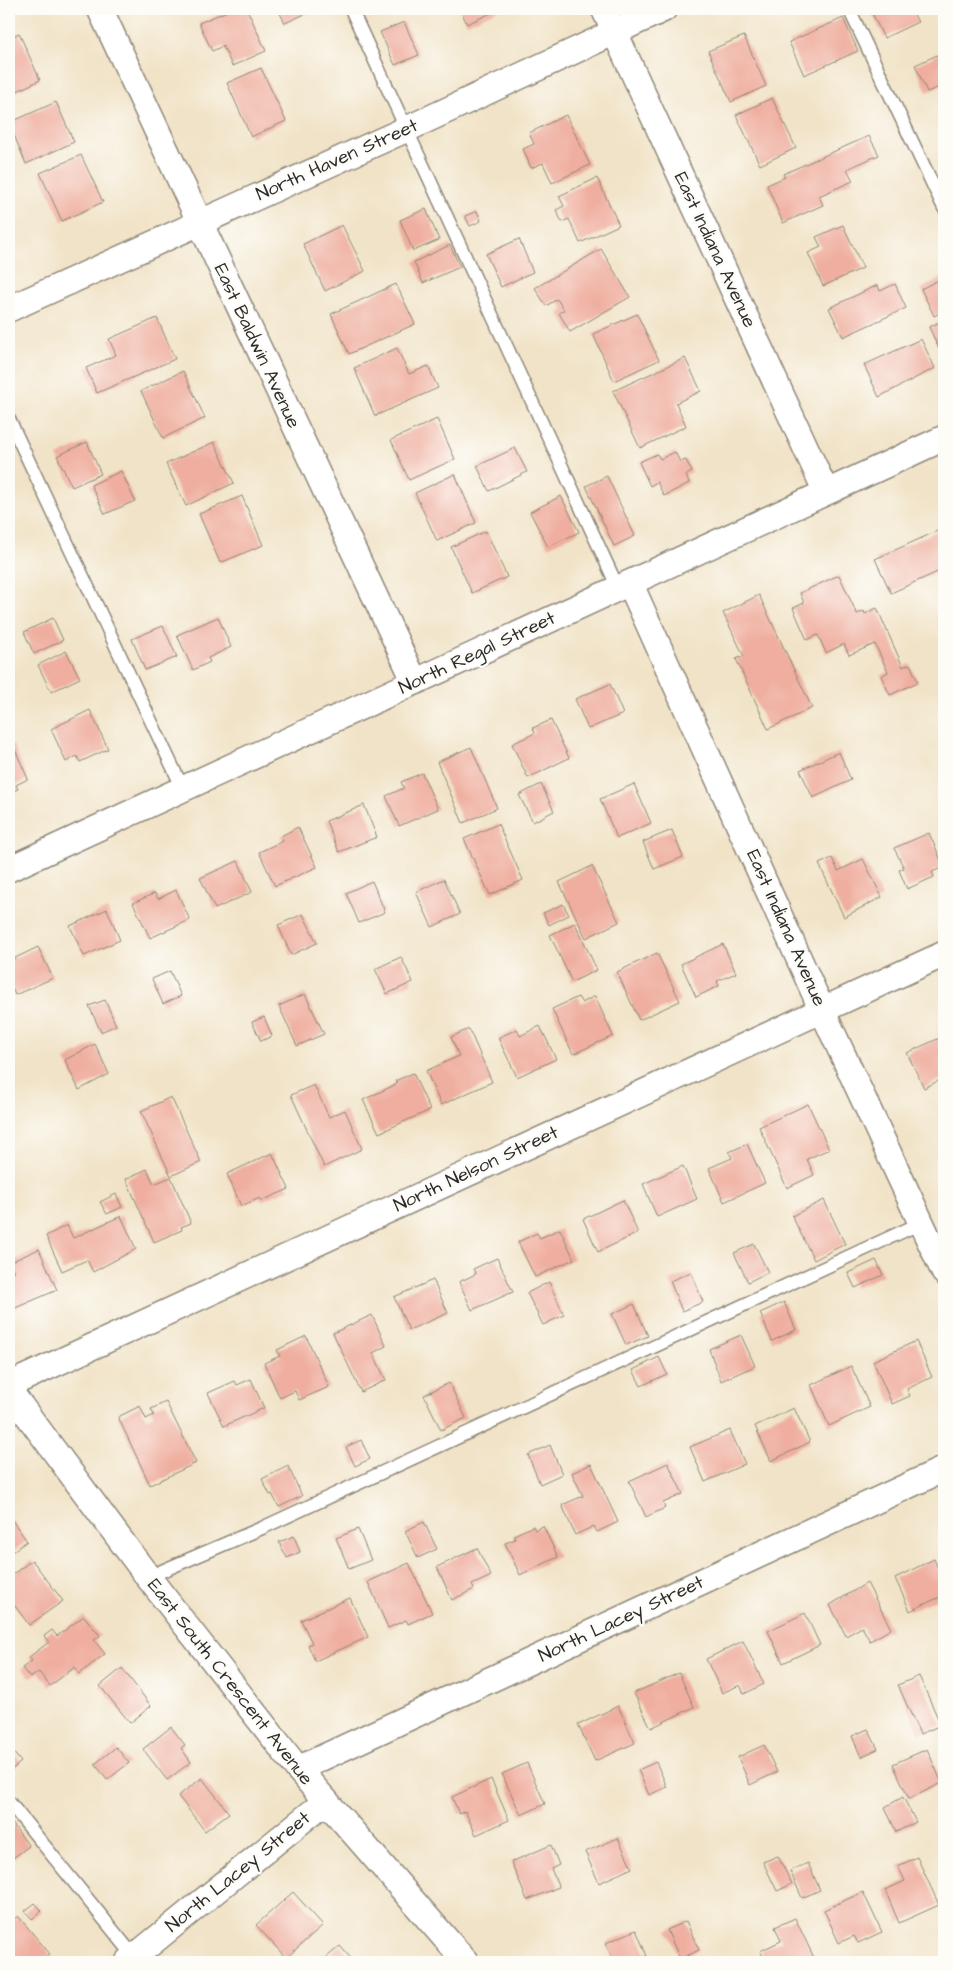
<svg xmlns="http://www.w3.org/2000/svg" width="953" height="1971" font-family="'Architects Daughter',sans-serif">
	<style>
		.building { fill: #efae9f }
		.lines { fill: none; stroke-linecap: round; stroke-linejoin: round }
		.lane-casing { stroke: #8e8779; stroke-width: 15 }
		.street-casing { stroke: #8e8779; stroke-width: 28 }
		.lane { stroke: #fff; stroke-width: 12 }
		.street { stroke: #fff; stroke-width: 25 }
		.labels { text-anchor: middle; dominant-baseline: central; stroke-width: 5; stroke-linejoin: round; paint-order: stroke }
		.street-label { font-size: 19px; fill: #2b2b2b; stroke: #fdfcf7 }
	</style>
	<rect width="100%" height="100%" fill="#fdfcf7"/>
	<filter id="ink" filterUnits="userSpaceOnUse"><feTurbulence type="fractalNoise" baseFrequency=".02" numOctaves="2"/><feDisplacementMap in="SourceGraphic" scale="10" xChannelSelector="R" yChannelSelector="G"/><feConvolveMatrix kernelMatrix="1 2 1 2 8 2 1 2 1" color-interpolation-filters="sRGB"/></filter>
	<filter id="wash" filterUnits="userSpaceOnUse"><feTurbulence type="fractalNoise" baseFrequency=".0096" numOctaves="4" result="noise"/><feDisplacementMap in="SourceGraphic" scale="20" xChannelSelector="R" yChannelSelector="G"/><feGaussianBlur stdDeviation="1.12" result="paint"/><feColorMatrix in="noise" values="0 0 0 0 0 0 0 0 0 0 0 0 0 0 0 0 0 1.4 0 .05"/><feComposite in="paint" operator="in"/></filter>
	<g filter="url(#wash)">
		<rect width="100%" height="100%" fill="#f1e3c7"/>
		<g id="blocks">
			<g class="building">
				<polygon points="232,9 247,9 266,51 232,66 223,46 212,51 199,23"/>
				<polygon points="278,9 316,9 285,23"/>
				<polygon points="460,9 500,9 467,24"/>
				<polygon points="870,9 911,9 918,22 884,38"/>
				<polygon points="843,18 858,51 804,75 789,42"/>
				<polygon points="404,22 419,55 395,65 380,32"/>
				<polygon points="19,33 40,80 9,95 9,38"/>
				<polygon points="744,36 766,86 731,102 708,51"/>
				<polygon points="944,52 944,85 927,92 915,65"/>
				<polygon points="261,68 286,121 251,137 227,83"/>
				<polygon points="772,98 796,148 760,165 736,115"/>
				<polygon points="56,102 74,142 26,164 9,123"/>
				<polygon points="566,115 590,165 552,183 543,163 531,168 523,149 534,144 529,133"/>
				<polygon points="869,136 879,155 847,169 853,181 819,196 823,205 783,223 767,185 785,177 783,174"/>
				<polygon points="81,155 103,202 62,221 40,173"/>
				<polygon points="597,178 619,225 580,243 569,219 562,222 556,210 564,206 559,196"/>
				<polygon points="426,209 439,240 413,251 400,220"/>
				<polygon points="477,211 481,221 470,226 465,216"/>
				<polygon points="342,225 365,271 325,291 303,244"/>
				<polygon points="843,225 863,268 823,286 808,253 821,247 816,237"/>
				<polygon points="519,239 533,272 501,287 486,254"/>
				<polygon points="450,245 460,267 423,283 414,262"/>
				<polygon points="601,249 630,297 570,332 559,313 564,310 557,299 546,306 535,288"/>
				<polygon points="944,277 944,311 934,316 921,289"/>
				<polygon points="396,284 415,324 349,354 331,314"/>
				<polygon points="895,284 906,308 843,337 829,308 878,285 880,291"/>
				<polygon points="637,314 659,360 614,381 593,334"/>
				<polygon points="157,318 175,359 97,393 86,368 116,355 109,339"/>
				<polygon points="944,320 944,360 929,327"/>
				<polygon points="921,339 935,368 879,397 864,365"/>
				<polygon points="397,348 409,374 428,366 438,388 375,416 354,368"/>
				<polygon points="685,358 701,391 676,403 686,426 640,448 613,391"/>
				<polygon points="183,371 205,418 163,438 141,391"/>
				<polygon points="437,419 455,459 409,480 391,440"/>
				<polygon points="87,442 101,474 72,487 57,456"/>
				<polygon points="214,442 234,483 186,506 166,464"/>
				<polygon points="515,448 527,472 489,491 477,466"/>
				<polygon points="675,452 680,462 686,460 692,472 686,475 689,483 664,496 657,482 650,486 639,462 657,454 660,459"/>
				<polygon points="121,471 135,501 105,514 91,485"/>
				<polygon points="455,474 476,523 437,541 415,493"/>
				<polygon points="607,476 635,536 614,546 586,486"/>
				<polygon points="242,496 263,545 220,563 199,514"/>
				<polygon points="561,496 579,532 548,547 530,512"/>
				<polygon points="944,528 944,569 891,593 875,559"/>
				<polygon points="486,531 507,577 472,593 451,547"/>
				<polygon points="839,575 857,614 864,611 865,614 877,608 903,667 910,664 918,682 890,695 881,676 888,672 875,644 849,655 844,644 826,653 818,635 807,640 793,608 804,603 800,593"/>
				<polygon points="759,595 812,708 768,729 736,659 744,656 723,613"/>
				<polygon points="218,617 231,647 208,658 210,662 193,670 177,635"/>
				<polygon points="53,618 63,640 34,654 24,632"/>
				<polygon points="163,626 177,657 145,670 132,639"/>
				<polygon points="66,651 80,678 51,692 38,665"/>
				<polygon points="610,684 623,714 588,729 575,699"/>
				<polygon points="90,710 108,749 80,762 77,756 66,762 51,729"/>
				<polygon points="551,720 569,758 528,778 512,744 535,733 533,728"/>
				<polygon points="13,745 28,779 16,785 18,789 9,793 9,747"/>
				<polygon points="471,747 497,808 463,823 437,762"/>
				<polygon points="839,752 851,780 813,798 800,770"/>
				<polygon points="422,773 438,809 399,826 386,796 404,788 401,782"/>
				<polygon points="541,784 554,811 533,822 519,795"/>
				<polygon points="634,784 651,823 617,838 600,799"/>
				<polygon points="364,805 377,837 339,852 326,821"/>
				<polygon points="498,824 523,880 490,895 464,839"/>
				<polygon points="298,827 317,867 275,886 259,852 283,841 281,836"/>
				<polygon points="672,830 683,857 654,869 643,842"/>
				<polygon points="929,833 944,867 932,872 934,877 907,889 899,870 904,868 894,848"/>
				<polygon points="832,858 838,871 863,859 882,897 844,917 819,864"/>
				<polygon points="238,861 252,892 215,909 200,878"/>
				<polygon points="592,866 619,922 586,938 559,882"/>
				<polygon points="444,879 460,914 432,927 416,892"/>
				<polygon points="372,881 385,912 359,923 346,893"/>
				<polygon points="176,890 190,920 150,938 133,903 155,893 158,899"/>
				<polygon points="563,904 569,915 549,925 543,913"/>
				<polygon points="107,909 120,940 84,956 70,926"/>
				<polygon points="303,914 317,943 291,955 278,925"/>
				<polygon points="575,923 597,970 572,982 550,935"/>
				<polygon points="723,944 736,973 717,981 719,986 696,997 681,964"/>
				<polygon points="38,947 53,978 15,995 9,981 9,961"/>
				<polygon points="657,953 680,1001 639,1020 617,972"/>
				<polygon points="401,957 413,982 387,994 375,969"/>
				<polygon points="170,971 181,996 163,1004 152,979"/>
				<polygon points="305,994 324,1034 297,1046 279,1006"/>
				<polygon points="595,996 613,1036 573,1054 552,1009 578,997 582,1003"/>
				<polygon points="105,1000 116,1025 101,1032 89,1006"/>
				<polygon points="264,1017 272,1036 261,1041 252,1022"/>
				<polygon points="540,1026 556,1059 517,1077 498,1038 517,1029 520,1036"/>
				<polygon points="469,1029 492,1082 441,1105 426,1071 459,1056 451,1037"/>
				<polygon points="944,1036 944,1078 924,1088 907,1053"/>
				<polygon points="95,1044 109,1074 79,1090 65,1060"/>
				<polygon points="413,1073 430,1110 379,1133 363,1100 397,1084 395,1081"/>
				<polygon points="314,1085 329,1117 345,1110 362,1149 324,1167 291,1095"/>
				<polygon points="171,1097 201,1162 171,1176 141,1111"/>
				<polygon points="808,1104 829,1149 807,1159 814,1175 787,1188 759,1127"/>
				<polygon points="747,1144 765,1183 724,1202 709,1168 732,1158 729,1152"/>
				<polygon points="272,1153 289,1189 261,1201 260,1198 241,1206 227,1174"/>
				<polygon points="683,1166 697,1199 657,1217 643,1184"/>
				<polygon points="147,1169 154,1184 171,1177 191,1223 181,1227 182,1230 154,1242 126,1179"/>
				<polygon points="116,1194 122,1207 107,1214 100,1202"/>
				<polygon points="623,1200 638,1233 598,1252 583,1219"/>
				<polygon points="824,1200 845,1244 814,1260 792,1216"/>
				<polygon points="121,1216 136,1249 93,1272 87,1260 62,1271 46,1236 67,1225 73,1238"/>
				<polygon points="560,1229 574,1259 535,1277 518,1242 537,1233 540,1238"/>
				<polygon points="754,1244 768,1272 748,1282 734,1253"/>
				<polygon points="39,1249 57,1290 13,1309 9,1299 9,1275 14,1272 10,1262"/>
				<polygon points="497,1258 513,1292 472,1310 459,1282 476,1274 473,1269"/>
				<polygon points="876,1260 883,1275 855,1288 848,1273"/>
				<polygon points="691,1272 703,1302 682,1311 670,1281"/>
				<polygon points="433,1280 448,1313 409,1330 394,1297"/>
				<polygon points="549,1282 564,1315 543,1325 527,1293"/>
				<polygon points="784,1302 796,1330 772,1341 760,1313"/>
				<polygon points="634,1304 648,1336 626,1345 612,1314"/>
				<polygon points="372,1315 386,1346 373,1353 386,1380 361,1392 333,1333"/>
				<polygon points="741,1335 755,1366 721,1381 709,1349"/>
				<polygon points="306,1336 329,1387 299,1400 295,1391 280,1398 264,1363 280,1356 277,1350"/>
				<polygon points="916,1341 932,1377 907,1389 910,1396 892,1404 873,1361"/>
				<polygon points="659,1357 667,1374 641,1386 633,1370"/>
				<polygon points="851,1366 870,1407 829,1426 811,1385"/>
				<polygon points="251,1379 264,1408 224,1426 208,1393 235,1381 237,1385"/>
				<polygon points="449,1383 466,1418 441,1430 424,1395"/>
				<polygon points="166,1402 196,1463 150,1485 118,1417 140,1406 146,1419 154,1415 151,1409"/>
				<polygon points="794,1408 810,1442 771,1461 755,1426"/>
				<polygon points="730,1430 745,1464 705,1482 690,1447"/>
				<polygon points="361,1440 370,1459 355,1466 346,1447"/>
				<polygon points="550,1445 562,1474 540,1484 528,1455"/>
				<polygon points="668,1463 683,1494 663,1503 665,1508 646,1517 629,1481"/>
				<polygon points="591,1464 618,1522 597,1532 594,1526 575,1535 562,1505 583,1496 572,1473"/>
				<polygon points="288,1466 302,1496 279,1507 272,1494 270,1495 262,1479"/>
				<polygon points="9,1516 27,1541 9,1554"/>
				<polygon points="424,1522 437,1549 418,1558 405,1531"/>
				<polygon points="533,1526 535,1530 543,1526 558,1557 520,1575 505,1543 515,1539 514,1535"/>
				<polygon points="358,1529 371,1560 349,1569 336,1538"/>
				<polygon points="294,1536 300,1552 287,1558 279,1542"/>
				<polygon points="477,1548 491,1576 472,1585 474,1589 452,1600 437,1567"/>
				<polygon points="934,1559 944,1582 944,1595 910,1611 895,1578"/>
				<polygon points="32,1560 63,1601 29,1625 9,1598 9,1577"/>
				<polygon points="409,1563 432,1613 408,1624 406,1620 388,1628 368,1582"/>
				<polygon points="867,1583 891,1629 870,1641 862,1627 846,1636 830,1605"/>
				<polygon points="350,1598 368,1637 315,1661 308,1645 312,1643 301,1620"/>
				<polygon points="805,1613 820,1645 783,1663 768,1631"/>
				<polygon points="84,1616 100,1636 94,1640 105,1654 79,1674 75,1667 50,1686 39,1672 30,1678 22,1668 32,1661 29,1657 49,1642 44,1636 52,1630 57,1636"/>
				<polygon points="743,1641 764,1684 744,1694 740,1685 722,1693 706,1659"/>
				<polygon points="122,1668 151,1706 130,1723 100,1686"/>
				<polygon points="679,1673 694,1707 651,1728 634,1693"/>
				<polygon points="919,1676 941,1725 920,1734 898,1685"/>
				<polygon points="618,1706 635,1743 595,1761 578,1725"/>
				<polygon points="171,1727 185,1745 181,1748 191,1762 167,1780 143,1749"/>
				<polygon points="868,1729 878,1749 861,1757 852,1736"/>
				<polygon points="764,1745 777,1772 750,1785 738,1757"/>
				<polygon points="9,1747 21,1762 9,1772"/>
				<polygon points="116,1747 129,1763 107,1780 95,1764"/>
				<polygon points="927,1749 942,1783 909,1799 893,1764"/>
				<polygon points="656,1762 667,1787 649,1795 638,1770"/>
				<polygon points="527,1763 545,1804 521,1815 502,1774"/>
				<polygon points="202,1778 229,1813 205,1831 178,1796"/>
				<polygon points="491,1779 509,1820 476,1835 465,1811 459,1814 452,1797"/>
				<polygon points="903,1797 916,1822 896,1832 885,1807"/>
				<polygon points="11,1822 29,1846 9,1861 9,1823"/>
				<polygon points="618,1838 632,1868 599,1883 585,1852"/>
				<polygon points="551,1845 559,1865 551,1869 559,1887 527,1900 511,1862"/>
				<polygon points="778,1856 792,1884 777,1891 763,1862"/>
				<polygon points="917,1857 939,1905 899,1923 885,1890 905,1881 898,1866"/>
				<polygon points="808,1863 820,1890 802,1898 790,1871"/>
				<polygon points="293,1892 323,1925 286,1958 256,1925"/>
				<polygon points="863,1892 882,1932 858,1943 854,1936 839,1943 824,1910"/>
				<polygon points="35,1903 42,1911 32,1919 25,1911"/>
				<polygon points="18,1916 50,1954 40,1962 9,1962 9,1923"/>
				<polygon points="795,1918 816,1962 766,1962 760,1951 781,1941 775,1927"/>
				<polygon points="686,1921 699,1950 680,1959 667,1930"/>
				<polygon points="636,1930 647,1956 633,1962 614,1962 606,1943"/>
				<polygon points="340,1946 354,1962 321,1962"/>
			</g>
		</g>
	</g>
	<g filter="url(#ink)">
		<use href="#blocks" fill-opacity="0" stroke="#8e8779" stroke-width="1"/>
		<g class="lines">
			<defs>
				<g id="lane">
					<polyline points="351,9 618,588"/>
					<polyline points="849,9 944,208"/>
					<polyline points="9,419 183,789"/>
					<polyline points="148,1577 262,1528 921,1223"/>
					<polyline points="9,1802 137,1960"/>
				</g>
				<g id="street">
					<polyline points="100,9 415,682"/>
					<polyline points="604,9 826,492"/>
					<polyline points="9,309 407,129 664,9"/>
					<polyline points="630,583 822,1010 944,1272"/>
					<polyline points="9,869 944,438"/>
					<polyline points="9,1385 944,954"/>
					<polyline points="9,1390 148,1577 298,1769 466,1962"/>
					<polyline points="298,1769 944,1469"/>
					<polyline points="128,1962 326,1801"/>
				</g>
			</defs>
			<use href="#lane" class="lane-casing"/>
			<use href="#street" class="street-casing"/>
			<use href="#lane" class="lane"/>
			<use href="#street" class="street"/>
		</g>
	</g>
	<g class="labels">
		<g class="street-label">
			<text transform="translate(337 160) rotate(-24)">North Haven Street</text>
			<text transform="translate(715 250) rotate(65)">East Indiana Avenue</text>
			<text transform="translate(257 346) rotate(65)">East Baldwin Avenue</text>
			<text transform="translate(477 653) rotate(-25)">North Regal Street</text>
			<text transform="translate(786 928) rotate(66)">East Indiana Avenue</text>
			<text transform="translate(476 1169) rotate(-25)">North Nelson Street</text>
			<text transform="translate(621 1619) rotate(-25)">North Lacey Street</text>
			<text transform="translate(230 1682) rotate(52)">East South Crescent Avenue</text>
			<text transform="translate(238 1872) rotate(-39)">North Lacey Street</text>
		</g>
	</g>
	<rect width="953" height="1971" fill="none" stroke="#fdfcf7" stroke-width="30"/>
</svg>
